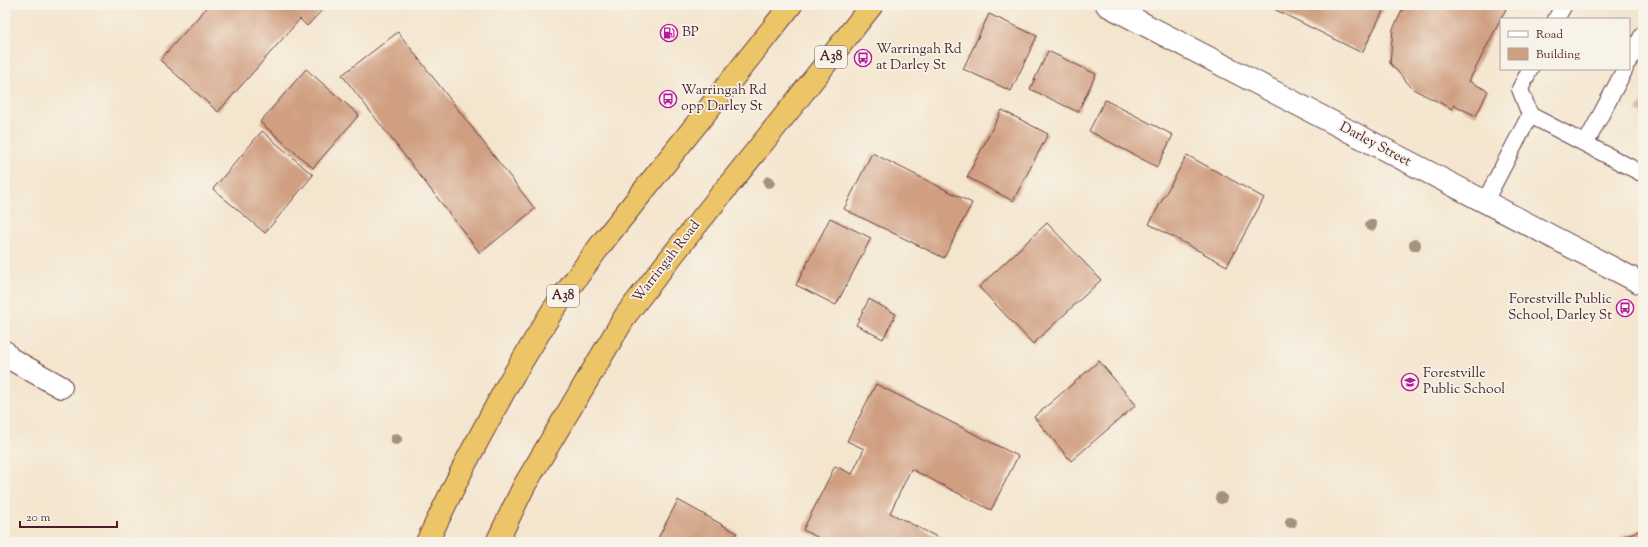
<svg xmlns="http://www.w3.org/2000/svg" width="1648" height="547" font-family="'Sorts Mill Goudy',serif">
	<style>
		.building { fill: #d09f81 }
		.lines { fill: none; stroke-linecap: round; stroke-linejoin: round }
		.service-casing { stroke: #643d43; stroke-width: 18 }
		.minor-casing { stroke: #643d43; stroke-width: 24 }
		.trunk-casing { stroke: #643d43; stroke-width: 24 }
		.service { stroke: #fff; stroke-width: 16 }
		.minor { stroke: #fff; stroke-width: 22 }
		.trunk { stroke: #edc569; stroke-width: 22 }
		.tree { fill: #a59180 }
		.labels { text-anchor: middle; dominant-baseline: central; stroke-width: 3.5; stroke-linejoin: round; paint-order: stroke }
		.shield { fill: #f7f3e8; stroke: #7e5f64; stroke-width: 1 }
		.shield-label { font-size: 13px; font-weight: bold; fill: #4a1f2b }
		.poi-label { font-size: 14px; fill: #4a1f2b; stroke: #f7f3e8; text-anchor: start }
		.street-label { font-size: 14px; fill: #4a1f2b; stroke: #f7f3e8 }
	</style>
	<rect width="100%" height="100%" fill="#f7f3e8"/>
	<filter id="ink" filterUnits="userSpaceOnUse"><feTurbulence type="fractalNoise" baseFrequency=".025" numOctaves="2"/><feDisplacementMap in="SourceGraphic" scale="8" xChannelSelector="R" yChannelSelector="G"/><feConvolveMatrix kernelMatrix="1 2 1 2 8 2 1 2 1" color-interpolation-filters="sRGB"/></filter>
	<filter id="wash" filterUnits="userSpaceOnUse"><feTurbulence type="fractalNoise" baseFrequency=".012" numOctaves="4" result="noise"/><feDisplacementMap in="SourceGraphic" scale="16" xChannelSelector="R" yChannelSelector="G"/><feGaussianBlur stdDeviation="0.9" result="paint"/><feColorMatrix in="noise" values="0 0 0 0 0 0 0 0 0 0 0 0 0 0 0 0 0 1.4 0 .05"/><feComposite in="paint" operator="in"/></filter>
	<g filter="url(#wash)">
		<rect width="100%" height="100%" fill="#f4e5ce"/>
		<g id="blocks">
			<g class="building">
				<polygon points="209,5 327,5 307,26 300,19 218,112 160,60"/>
				<polygon points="1266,5 1386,5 1362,53"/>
				<polygon points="1405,5 1508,5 1469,81 1488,91 1476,116 1454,105 1452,109 1413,89 1390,63 1393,29"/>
				<polygon points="989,14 1037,36 1011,91 963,69"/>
				<polygon points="398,32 535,209 480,253 342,75"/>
				<polygon points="1048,51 1096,74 1078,112 1030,89"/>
				<polygon points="306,69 359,115 313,168 260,122"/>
				<polygon points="1105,100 1173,135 1157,167 1089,131"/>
				<polygon points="1643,101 1643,114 1637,111"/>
				<polygon points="1002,110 1048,134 1013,201 967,177"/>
				<polygon points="262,131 313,175 265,233 213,189"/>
				<polygon points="872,153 972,203 944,258 844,209"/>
				<polygon points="1187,155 1264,198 1227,266 1149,224"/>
				<polygon points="830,218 871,238 836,305 796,285"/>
				<polygon points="1047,223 1101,280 1033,344 979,287"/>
				<polygon points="869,299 896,314 883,339 856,325"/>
				<polygon points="1099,361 1136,405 1071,461 1034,417"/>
				<polygon points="876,384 1018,456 991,510 911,469 890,513 947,542 827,542 803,530 835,466 852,474 864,449 847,441"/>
				<polygon points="678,500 737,533 732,542 656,542"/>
				<polygon points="1643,529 1643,542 1621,542 1619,538"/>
			</g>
		</g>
	</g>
	<g filter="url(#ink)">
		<use href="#blocks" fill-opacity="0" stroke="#643d43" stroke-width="1"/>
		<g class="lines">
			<defs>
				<g id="service">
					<polyline points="1556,19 1564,5"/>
					<polyline points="1629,61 1643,34"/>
					<polyline points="1530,115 1643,174"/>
					<polyline points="1586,143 1625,69"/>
					<polyline points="1484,203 1530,115 1520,89 1530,69"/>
				</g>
				<g id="minor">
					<polyline points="1107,5 1643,284"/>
					<polyline points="5,352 9,358 61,387"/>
				</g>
				<g id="trunk">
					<polyline points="427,542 465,464 508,384 553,310 602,243 791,5"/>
					<polyline points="497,542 524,486 626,315 682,243 790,109 872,5"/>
				</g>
			</defs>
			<use href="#service" class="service-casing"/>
			<use href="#minor" class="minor-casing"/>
			<use href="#trunk" class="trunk-casing"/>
			<use href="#service" class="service"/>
			<use href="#minor" class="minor"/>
			<use href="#trunk" class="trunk"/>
		</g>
		<g class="tree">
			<circle cx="769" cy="182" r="6"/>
			<circle cx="1371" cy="225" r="6"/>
			<circle cx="1415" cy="245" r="6"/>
			<circle cx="396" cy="439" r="6"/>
			<circle cx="1221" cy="498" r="6"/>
			<circle cx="1291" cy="522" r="6"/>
		</g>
	</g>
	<defs>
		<symbol id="fuel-ring" viewBox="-11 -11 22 22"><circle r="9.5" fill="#f7f3e8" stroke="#b5179e" stroke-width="1.5"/><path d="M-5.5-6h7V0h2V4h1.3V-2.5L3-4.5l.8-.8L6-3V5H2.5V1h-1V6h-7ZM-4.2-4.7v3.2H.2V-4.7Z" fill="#b5179e"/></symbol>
		<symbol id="bus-ring" viewBox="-11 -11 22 22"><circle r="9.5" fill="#f7f3e8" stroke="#b5179e" stroke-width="1.5"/><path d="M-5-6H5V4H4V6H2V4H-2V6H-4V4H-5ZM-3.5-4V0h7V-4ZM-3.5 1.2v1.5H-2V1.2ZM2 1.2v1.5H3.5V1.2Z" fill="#b5179e"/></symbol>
		<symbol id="school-ring" viewBox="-11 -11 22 22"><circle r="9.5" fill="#f7f3e8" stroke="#b5179e" stroke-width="1.5"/><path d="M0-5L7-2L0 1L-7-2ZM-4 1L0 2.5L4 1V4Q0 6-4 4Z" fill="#b5179e"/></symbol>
	</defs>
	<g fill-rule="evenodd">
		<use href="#fuel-ring" x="659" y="23" width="20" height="20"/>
		<use href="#bus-ring" x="853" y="48" width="20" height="20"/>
		<use href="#bus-ring" x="658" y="89" width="20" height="20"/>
		<use href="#bus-ring" x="1615" y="298" width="20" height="20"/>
		<use href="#school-ring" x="1400" y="372" width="20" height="20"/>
	</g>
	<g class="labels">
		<g class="shield">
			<rect x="815" y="46" width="32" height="22" rx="3"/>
			<rect x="547" y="285" width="32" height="22" rx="3"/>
		</g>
		<g class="shield-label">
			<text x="831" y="57">A38</text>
			<text x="563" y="296">A38</text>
		</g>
		<g class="poi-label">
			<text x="682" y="33">BP</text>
			<text x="876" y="50">Warringah Rd<tspan x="876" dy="16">at Darley St</tspan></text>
			<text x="681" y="91">Warringah Rd<tspan x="681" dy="16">opp Darley St</tspan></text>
			<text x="1612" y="300" text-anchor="end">Forestville Public<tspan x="1612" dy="16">School, Darley St</tspan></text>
			<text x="1423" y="374">Forestville<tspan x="1423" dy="16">Public School</tspan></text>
		</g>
		<g class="street-label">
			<text transform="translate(1375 145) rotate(28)">Darley Street</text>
			<text transform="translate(667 262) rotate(-52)">Warringah Road</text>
		</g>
	</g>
	<rect width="1648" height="547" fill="none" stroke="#f7f3e8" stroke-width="20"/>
	<rect x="1500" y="18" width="130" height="52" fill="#f7f3e8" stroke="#b29e9c"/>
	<rect x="1508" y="31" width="20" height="6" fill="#ffffff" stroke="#b29e9c"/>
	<text x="1536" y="38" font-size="12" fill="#4a1f2b">Road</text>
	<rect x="1508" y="48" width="20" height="12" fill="#d09f81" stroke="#b29e9c"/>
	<text x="1536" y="58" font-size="12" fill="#4a1f2b">Building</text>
	<path d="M20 521v6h97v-6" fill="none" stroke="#4a1f2b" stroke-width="2"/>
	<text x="26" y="521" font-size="12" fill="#4a1f2b" stroke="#f7f3e8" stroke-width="3" paint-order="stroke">20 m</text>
</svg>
